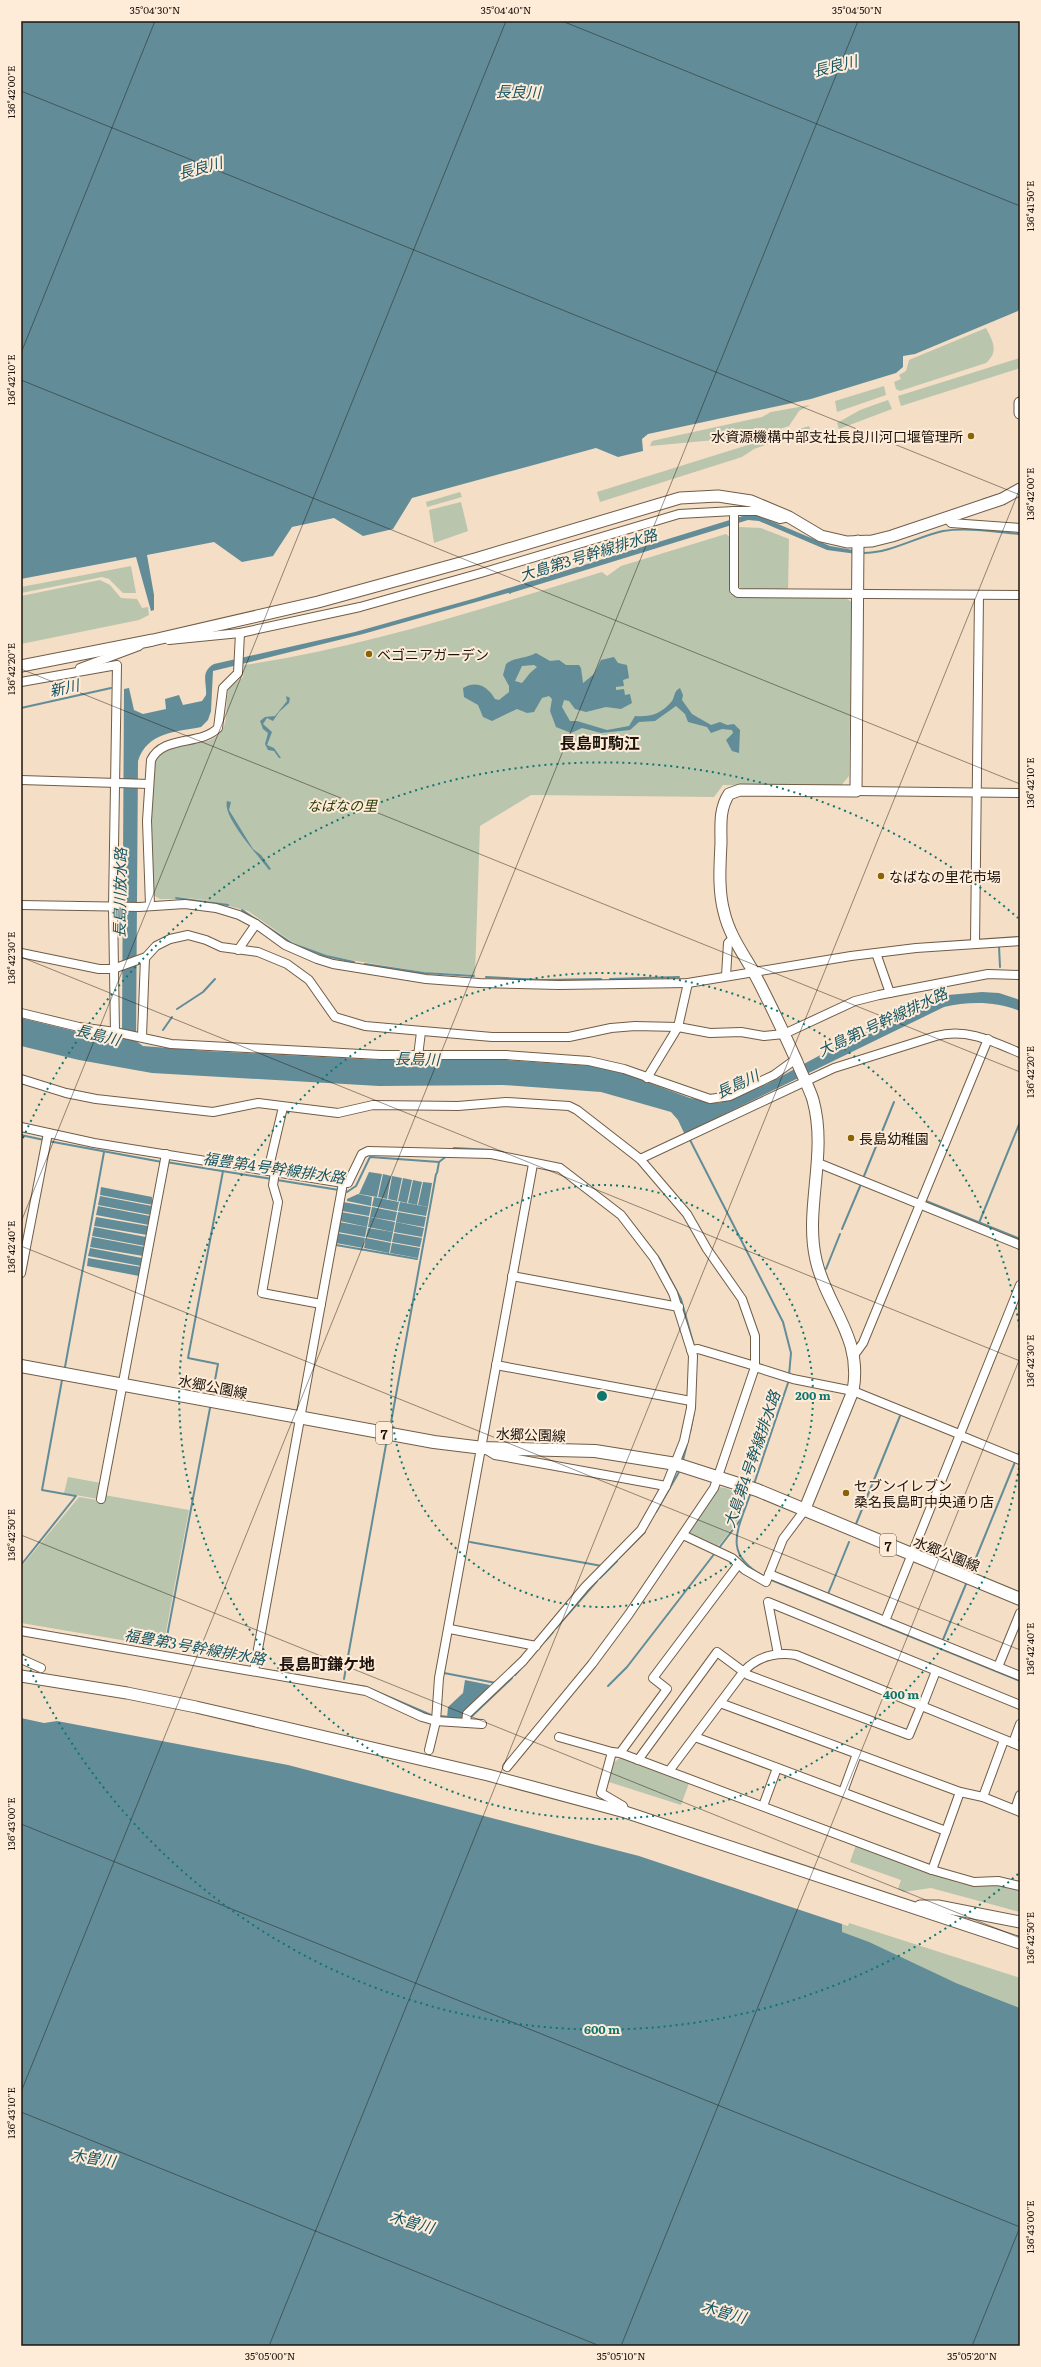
<svg xmlns="http://www.w3.org/2000/svg" width="1041" height="2367" font-family="Literata,'Noto Sans JP',serif">
	<style>
		.green { fill: #b9c5ad }
		.water { fill: #628d98; fill-rule: evenodd }
		.lines { fill: none; stroke-linecap: round; stroke-linejoin: round }
		.stream { stroke: #628d98; stroke-width: 2 }
		.street-casing { stroke: #705d48; stroke-width: 10 }
		.secondary-casing { stroke: #705d48; stroke-width: 13 }
		.primary-casing { stroke: #705d48; stroke-width: 14 }
		.street { stroke: #fff; stroke-width: 8 }
		.secondary { stroke: #fff; stroke-width: 11 }
		.primary { stroke: #fff; stroke-width: 12 }
		.ticks { fill: none; stroke: #1c140c; stroke-width: 1; stroke-opacity: 0.45 }
		.ring { fill: none; stroke: #0f766e; stroke-width: 2; stroke-dasharray: 2 4 }
		.poi-dot { fill: #8b6304; stroke: #feecd9; stroke-width: 1.5 }
		.labels { text-anchor: middle; dominant-baseline: central; stroke-width: 4; stroke-linejoin: round; paint-order: stroke }
		.shield { fill: #feecd9; stroke: #60554a; stroke-width: 1 }
		.shield-label { font-size: 13px; font-weight: bold; fill: #1c140c }
		.poi-label { font-size: 14px; fill: #1c140c; stroke: #feecd9; text-anchor: start }
		.park-label { font-size: 14px; font-style: italic; fill: #293d08; stroke: #feecd9 }
		.street-label { font-size: 14px; fill: #1c140c; stroke: #feecd9 }
		.water-label { font-size: 15px; font-style: italic; fill: #175562; stroke: #feecd9 }
		.quarter-label { font-size: 16px; font-weight: bold; fill: #1c140c; stroke: #feecd9 }
		.centre { fill: #0f766e; stroke: #feecd9; stroke-width: 2 }
		.ring-label { font-size: 12px; text-anchor: middle; font-weight: bold; fill: #0f766e; stroke: #feecd9; stroke-width: 4; stroke-linejoin: round; paint-order: stroke }
		.neatline { fill: none; stroke: #1c140c; stroke-width: 1.5 }
		.ticks-label { font-size: 10px; text-anchor: middle; fill: #1c140c }
	</style>
	<rect width="100%" height="100%" fill="#f4dec6"/>
	<g class="green">
		<path d="M 986,328 C 993,341 999,352 986,363 L 900,391 L 896,389 L 894,382 L 901,379 L 899,375 L 906,371 L 909,360 Z"/>
		<polygon points="1020,358 1020,368 901,406 898,396"/>
		<polygon points="884,386 886,395 837,412 835,401"/>
		<polygon points="888,400 892,409 839,429 837,423 860,410"/>
		<polygon points="810,405 799,411 789,426 758,436 650,446 652,441 661,439 762,417 771,412"/>
		<polygon points="809,426 810,429 754,449 742,457 600,502 597,492"/>
		<polygon points="460,492 462,497 427,507 426,502"/>
		<polygon points="461,502 468,531 434,543 429,510"/>
		<polygon points="739,527 761,528 789,539 788,591 742,590 738,585"/>
		<path d="M 726,534 L 730,537 L 730,594 L 842,596 L 852,602 L 849,776 L 840,787 L 723,785 L 714,797 L 531,795 L 480,826 L 475,975 L 424,972 L 326,956 L 294,943 L 248,911 L 205,900 L 176,897 L 175,899 L 160,899 L 153,895 C 148,852 152,808 154,765 C 156,760 158,754 162,752 C 175,742 208,748 220,733 C 230,721 224,703 229,688 L 243,677 L 244,665 C 366,647 484,608 602,572 L 607,576 L 621,566 Z"/>
		<polygon points="131,566 136,593 123,593 109,579 102,577 21,593 21,587"/>
		<polygon points="100,580 110,585 121,598 137,599 142,608 148,607 149,615 139,620 21,644 21,596"/>
		<polygon points="68,1477 101,1483 98,1499 64,1493"/>
		<path d="M 718,1487 L 726,1488 L 745,1497 C 749,1510 725,1537 717,1548 L 688,1535 L 688,1531 Z"/>
		<polygon points="104,1495 189,1510 163,1647 21,1623 21,1567 79,1497 103,1501"/>
		<polygon points="621,1757 689,1783 681,1805 609,1782 612,1764"/>
		<path d="M 856,1845 L 959,1883 C 979,1887 1000,1883 1020,1887 L 1020,1912 L 931,1888 L 904,1892 L 898,1889 L 901,1880 L 850,1862 Z"/>
		<polygon points="825,1919 848,1926 849,1923 1020,1978 1020,2008 956,1983 836,1946"/>
	</g>
	<g class="water">
		<polygon points="21,21 1020,21 1020,306 1018,311 915,354 903,356 903,367 896,373 811,399 648,434 642,439 643,451 618,457 596,448 412,498 393,529 363,536 334,518 292,527 273,556 242,562 214,542 147,555 154,595 154,610 151,611 136,557 21,579"/>
		<path d="M 746,515 L 759,516 L 830,546 L 864,552 L 864,555 L 827,550 L 759,521 L 748,520 L 511,593 L 511,594 L 508,593 L 363,634 L 213,671 L 211,711 L 208,720 L 201,727 C 176,732 147,732 138,761 L 136,1041 L 143,1046 L 206,1051 L 381,1060 L 506,1060 L 593,1066 L 623,1073 L 690,1098 L 719,1103 L 767,1084 L 837,1046 L 933,1000 L 948,995 L 982,992 L 999,993 L 1020,1000 L 1020,1011 C 996,1001 969,1001 944,1007 L 690,1131 L 685,1135 L 678,1120 L 671,1112 L 601,1092 L 503,1085 L 379,1086 L 152,1073 L 79,1060 L 21,1046 L 21,1018 L 111,1040 L 116,1040 L 122,1033 L 124,689 L 129,688 L 134,710 L 143,714 L 166,709 L 165,699 L 179,695 L 183,705 L 202,701 L 206,695 C 207,682 200,672 214,664 L 355,632 L 476,598 Z"/>
		<path d="M 536,653 L 550,661 L 559,660 L 566,665 L 579,665 L 581,668 L 583,683 L 594,674 L 601,660 L 614,657 L 618,663 L 627,665 L 629,678 L 623,680 L 624,686 L 616,687 L 616,690 L 624,689 L 625,695 L 630,694 L 632,703 L 621,709 L 606,707 L 586,712 L 575,709 L 569,701 L 564,700 L 562,707 L 570,721 L 577,721 L 607,730 L 629,726 L 635,716 C 651,717 661,714 672,701 C 675,696 674,691 680,688 L 683,695 L 682,700 L 692,714 L 711,725 L 720,722 L 727,725 L 734,724 L 740,730 L 739,753 L 732,751 L 726,740 L 733,733 L 732,730 L 722,729 L 711,733 L 707,727 L 688,722 L 685,714 L 676,706 L 655,721 L 639,722 L 630,730 L 601,733 L 582,728 L 571,733 L 556,727 L 550,711 L 552,699 L 549,696 L 542,698 L 534,712 L 527,713 L 517,709 L 492,721 L 483,717 L 478,705 L 464,697 L 463,688 C 477,680 488,687 495,699 L 499,700 L 509,692 L 509,686 L 503,675 L 506,664 C 514,657 526,659 536,653 ZM 534,665 L 537,667 L 530,673 L 522,683 L 515,681 L 522,666 Z"/>
		<polygon points="286,696 290,698 289,703 279,712 273,721 267,718 263,724 272,732 267,745 274,748 281,758 279,758 274,751 268,750 265,744 268,733 263,729 260,721 265,717 275,716 287,701"/>
		<path d="M 227,801 L 231,802 L 229,810 L 253,849 L 261,855 L 271,869 L 269,870 C 259,856 222,817 227,801 Z"/>
		<polygon points="369,1172 382,1174 377,1197 359,1194"/>
		<polygon points="383,1174 391,1176 387,1199 378,1197"/>
		<polygon points="392,1176 402,1178 397,1201 388,1199"/>
		<polygon points="403,1178 412,1180 407,1203 398,1201"/>
		<polygon points="413,1180 422,1182 417,1205 408,1203"/>
		<polygon points="423,1182 432,1183 428,1207 418,1205"/>
		<polygon points="101,1187 152,1197 153,1205 100,1195"/>
		<polygon points="358,1194 372,1197 371,1206 347,1201 347,1199"/>
		<polygon points="100,1196 152,1206 151,1215 98,1205"/>
		<polygon points="374,1197 399,1202 397,1211 372,1206"/>
		<polygon points="343,1202 371,1207 369,1216 342,1211"/>
		<polygon points="400,1202 428,1207 426,1216 398,1211"/>
		<polygon points="98,1206 150,1216 149,1225 96,1215"/>
		<polygon points="372,1207 397,1212 395,1221 370,1217"/>
		<polygon points="341,1212 369,1217 367,1227 340,1221"/>
		<polygon points="398,1212 426,1217 424,1227 396,1222"/>
		<polygon points="96,1217 148,1226 147,1235 94,1226"/>
		<polygon points="370,1217 395,1222 393,1232 368,1227"/>
		<polygon points="339,1222 367,1227 365,1237 338,1232"/>
		<polygon points="396,1222 424,1228 422,1237 394,1232"/>
		<polygon points="94,1227 146,1237 145,1246 92,1236"/>
		<polygon points="368,1228 393,1232 391,1242 366,1237"/>
		<polygon points="337,1233 365,1238 363,1248 336,1243"/>
		<polygon points="394,1233 422,1238 420,1247 392,1242"/>
		<polygon points="92,1237 145,1247 143,1256 90,1247"/>
		<polygon points="366,1238 391,1243 389,1253 364,1248"/>
		<polygon points="392,1243 420,1248 418,1258 390,1253"/>
		<polygon points="90,1248 142,1258 141,1266 88,1256"/>
		<polygon points="88,1258 141,1267 139,1276 87,1266"/>
		<polygon points="465,1680 490,1685 464,1719 447,1718 448,1707 463,1693"/>
		<polygon points="21,1718 44,1723 57,1721 288,1765 434,1803 639,1856 842,1924 842,1932 869,1942 956,1983 1020,2008 1020,2346 21,2346"/>
	</g>
	<g class="lines">
		<g class="stream">
			<polyline points="982,500 997,495"/>
			<path d="M 863,553 C 891,553 916,537 943,531 C 967,527 995,532 1020,534"/>
			<polyline points="21,708 111,688"/>
			<polyline points="176,898 228,905"/>
			<polyline points="242,910 293,944 326,956 354,962"/>
			<polyline points="999,946 1000,967"/>
			<polyline points="365,964 424,973 474,976"/>
			<polyline points="486,977 541,980 601,979"/>
			<polyline points="610,979 679,977"/>
			<polyline points="177,1009 203,992 215,979"/>
			<polyline points="163,1030 172,1017"/>
			<polyline points="21,1135 44,1140"/>
			<polyline points="689,1138 783,1322 791,1353 789,1375"/>
			<polyline points="48,1141 162,1162"/>
			<polyline points="452,1150 454,1148 491,1150 503,1152"/>
			<polyline points="166,1162 272,1179"/>
			<polyline points="437,1173 439,1162"/>
			<polyline points="864,1176 894,1102"/>
			<polyline points="277,1180 339,1190"/>
			<polyline points="344,1191 347,1192 356,1186 370,1157 439,1162 448,1155"/>
			<polyline points="926,1201 1020,1239"/>
			<polyline points="625,1214 659,1258 681,1299 694,1346"/>
			<polyline points="979,1223 1020,1122"/>
			<polyline points="842,1229 861,1184"/>
			<polyline points="336,1245 417,1259"/>
			<polyline points="826,1269 840,1234"/>
			<polyline points="65,1367 104,1152"/>
			<polyline points="212,1396 218,1364 188,1358 223,1171"/>
			<polyline points="390,1428 436,1174"/>
			<polyline points="690,1432 694,1412"/>
			<polyline points="1018,1455 1020,1450"/>
			<polyline points="683,1460 687,1444"/>
			<polyline points="754,1484 789,1380"/>
			<path d="M 751,1492 C 738,1530 721,1554 765,1577"/>
			<polyline points="656,1512 679,1472"/>
			<polyline points="856,1524 900,1416"/>
			<polyline points="470,1542 602,1566"/>
			<polyline points="719,1548 741,1519"/>
			<polyline points="619,1558 645,1532"/>
			<polyline points="21,1565 76,1496 42,1490 62,1380"/>
			<polyline points="971,1570 1015,1462"/>
			<polyline points="600,1578 617,1561"/>
			<polyline points="769,1579 1020,1681"/>
			<polyline points="828,1594 849,1542"/>
			<polyline points="556,1628 597,1581"/>
			<polyline points="73,1636 108,1642"/>
			<polyline points="545,1641 553,1632"/>
			<polyline points="942,1642 966,1584"/>
			<polyline points="165,1647 210,1408"/>
			<polyline points="272,1671 366,1687 431,1715"/>
			<polyline points="444,1673 496,1683"/>
			<polyline points="515,1675 522,1667"/>
			<polyline points="344,1679 387,1439"/>
			<polyline points="608,1686 627,1667 715,1553"/>
			<polyline points="440,1716 449,1717"/>
			<polyline points="472,1716 512,1678"/>
		</g>
		<defs>
			<g id="street">
				<polyline points="734,511 734,590 738,593 1020,595"/>
				<polyline points="947,518 951,523 1020,528"/>
				<polyline points="169,640 240,633 360,607 481,573 679,514 734,511 757,511 780,519 789,517"/>
				<polyline points="80,668 139,646"/>
				<polyline points="21,682 117,665 113,907 115,1032 171,1044 380,1055 506,1055 589,1061 624,1069 710,1099 730,1096 774,1075 796,1059"/>
				<polyline points="21,780 149,784"/>
				<polyline points="856,791 1020,793"/>
				<polyline points="21,905 139,907 185,904 216,908 239,915 256,924 285,945 317,959 333,964 426,979 479,983 559,985 688,983 851,956 916,948 1020,941"/>
				<path d="M 150,905 L 147,821 L 151,760 C 163,735 200,746 218,728 L 223,688 L 238,673 L 240,633"/>
				<polyline points="975,944 979,595"/>
				<polyline points="238,950 256,924"/>
				<polyline points="21,953 99,969 113,969 146,957 156,946 170,939 188,935 206,940 221,947 258,952 287,964 309,980 335,1017 365,1026 492,1037 569,1037 611,1028 635,1026 678,1027 710,1033 741,1032 764,1036 784,1034 855,1001 879,995 988,974 1020,975"/>
				<polyline points="876,953 890,993"/>
				<polyline points="726,976 728,943 733,938"/>
				<polyline points="21,1013 79,1027 115,1032"/>
				<polyline points="142,1036 145,958"/>
				<polyline points="418,1056 421,1032"/>
				<polyline points="647,1078 678,1027 688,983"/>
				<polyline points="21,1079 66,1093 96,1099 213,1112 258,1103 338,1113 373,1105 458,1106 506,1102 569,1106 577,1110 640,1159 687,1214 707,1249 742,1299 755,1336 755,1367 714,1488 629,1614 592,1664 507,1767"/>
				<polyline points="21,1127 94,1143 343,1183 348,1183 362,1154 368,1151 491,1154 560,1168 621,1215 654,1258 673,1293 693,1356 691,1408 684,1441 666,1486 641,1530 585,1587 523,1661 467,1714 466,1723"/>
				<path d="M 640,1159 L 834,1068 L 936,1036 C 967,1028 992,1041 1020,1053"/>
				<polyline points="818,1163 1020,1245"/>
				<polyline points="268,1171 283,1107"/>
				<polyline points="275,1172 273,1185 278,1202 262,1293 321,1304"/>
				<polyline points="21,1273 48,1133"/>
				<polyline points="512,1276 679,1307"/>
				<polyline points="691,1350 698,1349 755,1366"/>
				<polyline points="855,1354 863,1343 988,1039"/>
				<polyline points="496,1365 691,1401"/>
				<polyline points="755,1367 793,1379 853,1391 959,1434"/>
				<polyline points="959,1435 1020,1460"/>
				<polyline points="485,1449 495,1455 666,1486"/>
				<polyline points="101,1499 166,1154"/>
				<polyline points="683,1535 732,1558 745,1570 766,1582 783,1539 804,1511"/>
				<polyline points="769,1574 1020,1676"/>
				<polyline points="885,1621 1020,1285"/>
				<polyline points="450,1629 536,1646"/>
				<polyline points="21,1631 366,1691 422,1717 436,1721 482,1724"/>
				<polyline points="778,1654 768,1602 1020,1705"/>
				<polyline points="21,1659 41,1668"/>
				<polyline points="998,1667 1020,1613"/>
				<polyline points="254,1671 343,1183"/>
				<polyline points="720,1703 960,1792 983,1797 1020,1812"/>
				<polyline points="922,1707 936,1671"/>
				<polyline points="559,1737 612,1752"/>
				<polyline points="695,1737 946,1831"/>
				<polyline points="1013,1743 1020,1724"/>
				<polyline points="429,1750 436,1721 439,1678 533,1164"/>
				<polyline points="620,1753 667,1689 653,1678 738,1565"/>
				<polyline points="638,1760 717,1652 748,1675 909,1735 921,1706"/>
				<path d="M 669,1771 L 744,1671 C 758,1656 776,1652 796,1655 L 1020,1746"/>
				<polyline points="843,1792 857,1754"/>
				<polyline points="983,1797 1004,1740"/>
				<polyline points="763,1806 777,1768"/>
				<polyline points="1015,1809 1020,1795"/>
				<polyline points="625,1812 623,1806 601,1793 612,1752 620,1753 932,1870 974,1882 998,1881 1020,1886"/>
				<polyline points="932,1870 960,1792"/>
			</g>
			<g id="secondary">
				<polyline points="1020,403 1020,413"/>
				<polyline points="21,666 153,640 318,602 475,559 680,498 718,496 751,501 789,517 821,536 847,542 872,541 892,536 1002,499 1020,489"/>
				<path d="M 804,1511 L 853,1391 C 863,1337 827,1308 816,1260 C 804,1209 828,1154 813,1100 C 809,1087 802,1075 797,1062 C 783,1031 769,1001 753,971 C 742,952 729,934 724,912 C 718,890 720,865 721,843 C 721,826 719,809 729,794 L 740,790 L 856,791 L 858,541"/>
				<polyline points="21,1676 127,1693 196,1707 488,1775 625,1812 1020,1943"/>
				<polyline points="920,1906 938,1906 1020,1922"/>
			</g>
			<polyline id="primary" points="21,1366 434,1442 483,1448 595,1451 676,1464 757,1490 1020,1599"/>
		</defs>
		<use href="#street" class="street-casing"/>
		<use href="#secondary" class="secondary-casing"/>
		<use href="#primary" class="primary-casing"/>
		<use href="#street" class="street"/>
		<use href="#secondary" class="secondary"/>
		<use href="#primary" class="primary"/>
	</g>
	<path class="ticks" d="M 562,21 L 1020,206M 21,91 L 1020,495M 21,353 L 155,21M 21,380 L 1020,784M 21,669 L 1020,1072M 21,957 L 1020,1361M 21,1222 L 506,21M 21,1246 L 1020,1650M 21,1535 L 1020,1938M 21,1824 L 1020,2227M 21,2092 L 858,21M 21,2112 L 600,2346M 269,2346 L 1020,488M 621,2346 L 1020,1358M 972,2346 L 1020,2227"/>
	<g class="ring">
		<circle cx="602" cy="1396" r="211"/>
		<path d="M1020 1462A423 423 0 1 1 1020 1330"/>
		<path d="M1018 1874A634 634 0 0 1 23 1654M23 1138A634 634 0 0 1 1018 918"/>
	</g>
	<g class="poi-dot">
		<circle cx="971" cy="436" r="4"/>
		<circle cx="369" cy="654" r="4"/>
		<circle cx="881" cy="876" r="4"/>
		<circle cx="851" cy="1138" r="4"/>
		<circle cx="846" cy="1493" r="4"/>
	</g>
	<g class="labels">
		<g class="shield">
			<rect x="376" y="1422" width="16" height="22" rx="3"/>
			<rect x="880" y="1534" width="16" height="22" rx="3"/>
		</g>
		<g class="shield-label">
			<text x="384" y="1433">7</text>
			<text x="888" y="1545">7</text>
		</g>
		<g class="poi-label">
			<text x="963" y="436" text-anchor="end">水資源機構中部支社長良川河口堰管理所</text>
			<text x="377" y="654">ベゴニアガーデン</text>
			<text x="889" y="876">なばなの里花市場</text>
			<text x="859" y="1138">長島幼稚園</text>
			<text x="854" y="1485">セブンイレブン<tspan x="854" dy="16">桑名長島町中央通り店</tspan></text>
		</g>
		<g class="park-label">
			<text x="342" y="805">なばなの里</text>
		</g>
		<g class="street-label">
			<text transform="translate(213 1386) rotate(11)">水郷公園線</text>
			<text transform="translate(531 1434) rotate(2)">水郷公園線</text>
			<text transform="translate(947 1553) rotate(22)">水郷公園線</text>
		</g>
		<g class="water-label">
			<text transform="translate(835 65) rotate(-14)">長良川</text>
			<text transform="translate(518 91) rotate(1)">長良川</text>
			<text transform="translate(200 167) rotate(-15)">長良川</text>
			<text transform="translate(588 554) rotate(-17)">大島第3号幹線排水路</text>
			<text transform="translate(64 687) rotate(-12)">新川</text>
			<text transform="translate(119 893) rotate(-89)">長島川放水路</text>
			<text transform="translate(882 1021) rotate(-25)">大島第1号幹線排水路</text>
			<text transform="translate(98 1034) rotate(14)">長島川</text>
			<text transform="translate(417 1058) rotate(1)">長島川</text>
			<text transform="translate(737 1083) rotate(-25)">長島川</text>
			<text transform="translate(274 1167) rotate(8)">福豊第4号幹線排水路</text>
			<text transform="translate(751 1459) rotate(-71)">大島第4号幹線排水路</text>
			<text transform="translate(195 1646) rotate(10)">福豊第3号幹線排水路</text>
			<text transform="translate(93 2157) rotate(9)">木曽川</text>
			<text transform="translate(412 2221) rotate(16)">木曽川</text>
			<text transform="translate(724 2311) rotate(16)">木曽川</text>
		</g>
		<g class="quarter-label">
			<text x="600" y="742">長島町駒江</text>
			<text x="327" y="1663">長島町鎌ケ地</text>
		</g>
	</g>
	<circle cx="602" cy="1396" r="6" class="centre"/>
	<g class="ring-label">
		<text x="813" y="1400">200 m</text>
		<text x="901" y="1699">400 m</text>
		<text x="602" y="2034">600 m</text>
	</g>
	<rect width="1041" height="2367" fill="none" stroke="#feecd9" stroke-width="44"/>
	<rect x="22" y="22" width="997" height="2323" class="neatline"/>
	<g class="ticks-label">
		<text x="155" y="14">35°04'30"N</text>
		<text x="506" y="14">35°04'40"N</text>
		<text x="857" y="14">35°04'50"N</text>
		<text transform="translate(11 92) rotate(-90)" y="4">136°42'00"E</text>
		<text transform="translate(1030 206) rotate(-90)" y="4">136°41'50"E</text>
		<text transform="translate(11 380) rotate(-90)" y="4">136°42'10"E</text>
		<text transform="translate(1030 494) rotate(-90)" y="4">136°42'00"E</text>
		<text transform="translate(11 669) rotate(-90)" y="4">136°42'20"E</text>
		<text transform="translate(1030 783) rotate(-90)" y="4">136°42'10"E</text>
		<text transform="translate(11 958) rotate(-90)" y="4">136°42'30"E</text>
		<text transform="translate(1030 1072) rotate(-90)" y="4">136°42'20"E</text>
		<text transform="translate(11 1247) rotate(-90)" y="4">136°42'40"E</text>
		<text transform="translate(1030 1361) rotate(-90)" y="4">136°42'30"E</text>
		<text transform="translate(11 1535) rotate(-90)" y="4">136°42'50"E</text>
		<text transform="translate(1030 1649) rotate(-90)" y="4">136°42'40"E</text>
		<text transform="translate(11 1824) rotate(-90)" y="4">136°43'00"E</text>
		<text transform="translate(1030 1938) rotate(-90)" y="4">136°42'50"E</text>
		<text transform="translate(11 2113) rotate(-90)" y="4">136°43'10"E</text>
		<text transform="translate(1030 2227) rotate(-90)" y="4">136°43'00"E</text>
		<text x="270" y="2360">35°05'00"N</text>
		<text x="621" y="2360">35°05'10"N</text>
		<text x="972" y="2360">35°05'20"N</text>
	</g>
</svg>
